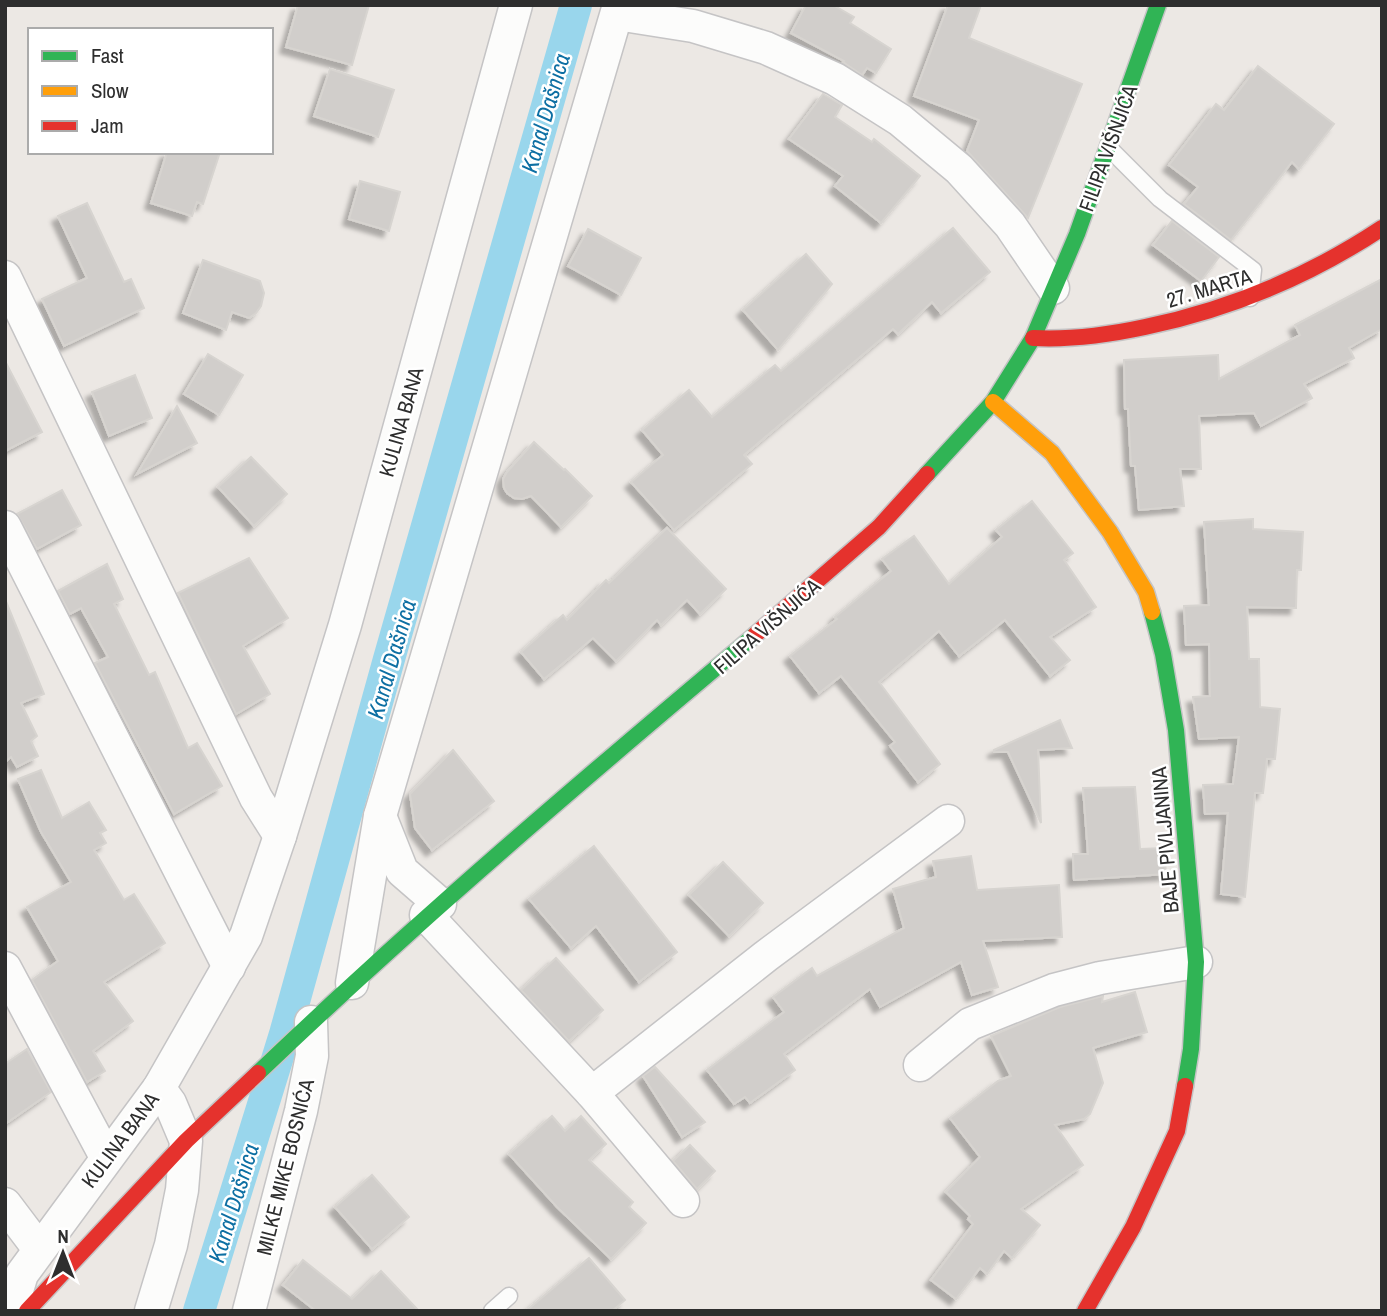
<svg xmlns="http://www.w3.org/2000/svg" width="1387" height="1316" font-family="'Archivo Narrow',sans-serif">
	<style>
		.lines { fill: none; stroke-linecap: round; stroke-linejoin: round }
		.canal { stroke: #99d6ec; stroke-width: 32 }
		.building { fill: #d1cecb; stroke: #d7d4d0; stroke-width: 2; filter: url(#shadow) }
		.lane-casing { stroke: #c5c4c5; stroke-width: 19 }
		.street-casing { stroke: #c5c4c5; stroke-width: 35 }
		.fast-casing { stroke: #c5c4c5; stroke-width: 19 }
		.slow-casing { stroke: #c5c4c5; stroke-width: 19 }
		.jam-casing { stroke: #c5c4c5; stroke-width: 19 }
		.lane { stroke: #fcfcfb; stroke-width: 16 }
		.street { stroke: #fcfcfb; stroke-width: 32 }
		.fast { stroke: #30b455; stroke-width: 16 }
		.slow { stroke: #ff9f0a; stroke-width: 16 }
		.jam { stroke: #e5322d; stroke-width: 16 }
		.labels { text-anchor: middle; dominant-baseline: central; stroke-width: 5; stroke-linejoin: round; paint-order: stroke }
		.street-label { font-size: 21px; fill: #2e2e2e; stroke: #fff }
		.water-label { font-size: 23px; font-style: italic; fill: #0d6fa3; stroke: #fff }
	</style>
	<defs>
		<filter id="shadow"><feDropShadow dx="-6" dy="6" stdDeviation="2" flood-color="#0004"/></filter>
	</defs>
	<rect width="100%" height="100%" fill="#ece8e4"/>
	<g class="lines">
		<polyline class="canal" points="199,1311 285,1034 389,659 576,5"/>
	</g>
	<g class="building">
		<polygon points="298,5 369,5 352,65 286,47"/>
		<polygon points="806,5 833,5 854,17 850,23 891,49 876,73 867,68 862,75 843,62 844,61 791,33"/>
		<polygon points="948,5 981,5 969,38 1082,84 1028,218 967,151 979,120 914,96"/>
		<polygon points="1258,66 1334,124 1299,169 1292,162 1231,240 1184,204 1198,187 1169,165 1216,104 1224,110"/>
		<polygon points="330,69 394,90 378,137 314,116"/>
		<polygon points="823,94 842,105 835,117 872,142 874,139 920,176 881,223 835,186 843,176 789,139"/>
		<polygon points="167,152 220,152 203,204 197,202 192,216 151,203"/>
		<polygon points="360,181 400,192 389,231 349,219"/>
		<polygon points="87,203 124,282 131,279 144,308 64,346 42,299 87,278 58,216"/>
		<polygon points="1172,221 1219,257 1201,281 1153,245"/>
		<polygon points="953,228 990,272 941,313 932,302 898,334 893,329 744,455 752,464 674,530 631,482 663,455 642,430 689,390 712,417 775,365 781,371"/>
		<polygon points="588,229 641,258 621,295 568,266"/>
		<polygon points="806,254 832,284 778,350 743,310"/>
		<polygon points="203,260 260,281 264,293 261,306 256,313 249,318 232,312 226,330 183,313"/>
		<polygon points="1382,279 1382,329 1349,348 1354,358 1304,384 1312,398 1261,426 1254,413 1199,416 1201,469 1180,469 1184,506 1139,510 1135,466 1131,466 1128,409 1125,409 1124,360 1218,355 1219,379 1300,335 1295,325"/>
		<polygon points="208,354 243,375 219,415 184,394"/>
		<polygon points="5,361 42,432 5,451"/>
		<polygon points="135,375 152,418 109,436 92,392"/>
		<polygon points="177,406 197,443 137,474"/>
		<polygon points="534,442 564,470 565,469 592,496 561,527 531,496 522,499 514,498 507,493 504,488 503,479 507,472"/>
		<polygon points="251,457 287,494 254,526 218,487"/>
		<polygon points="62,490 81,525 37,549 17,514"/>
		<polygon points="1032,501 1073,553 1064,560 1096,607 1050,637 1070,660 1050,676 1005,620 959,656 939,631 879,682 940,764 918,782 890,746 895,742 841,676 819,693 790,656 837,619 835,617 891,571 882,559 914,536 949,584 1002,537 996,530"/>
		<polygon points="1253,519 1253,529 1303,532 1301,570 1297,570 1296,608 1247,607 1249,659 1259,659 1260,707 1280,709 1275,759 1267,759 1263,793 1255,793 1245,897 1221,894 1228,813 1205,814 1203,785 1233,784 1239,737 1199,739 1193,697 1210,696 1209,644 1186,645 1184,606 1209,605 1204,522"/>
		<polygon points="667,528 726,589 700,614 687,600 661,625 657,620 616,661 593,638 544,679 521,652 563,615 567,620 606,580 609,583"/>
		<polygon points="249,558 288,618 243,646 270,694 236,714 178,593"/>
		<polygon points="107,564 123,599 114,604 149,675 155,672 188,748 197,743 222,786 174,814 95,663 108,657 81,608 70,614 58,591"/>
		<polygon points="5,599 44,694 21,703 37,736 31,741 38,756 17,767 11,757 5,762"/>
		<polygon points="1060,720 1072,748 1038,750 1041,823 1008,752 994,752 994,750"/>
		<polygon points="453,750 494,801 432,850 415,828 410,794"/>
		<polygon points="41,770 62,818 89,802 106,830 100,833 106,843 94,850 124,900 134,894 165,943 104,982 133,1021 93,1051 105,1071 87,1082 32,980 58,961 27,907 71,882 41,832 18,779"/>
		<polygon points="1135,787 1140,849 1164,848 1166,874 1074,880 1073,854 1088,854 1083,788"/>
		<polygon points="594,846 677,952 639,982 596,926 571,948 529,899"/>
		<polygon points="971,856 977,890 1059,885 1062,937 983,941 998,987 972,995 961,962 880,1007 870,989 784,1054 795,1070 750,1103 745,1097 734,1104 707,1070 784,1012 773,997 812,968 817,976 904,928 893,889 936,877 933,861"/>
		<polygon points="723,862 763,903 729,936 689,895"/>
		<polygon points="556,958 603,1010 569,1041 521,990"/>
		<polygon points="1135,992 1147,1032 1093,1048 1103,1083 1090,1114 1084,1119 1055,1125 1083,1165 1021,1209 1040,1225 1012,1258 1004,1251 987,1274 980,1268 956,1299 931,1280 973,1224 968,1219 970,1216 946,1192 980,1157 950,1118 998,1081 1011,1076 991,1036 1060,1007 1103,996 1102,1002"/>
		<polygon points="27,1049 51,1092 5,1124 5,1064"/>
		<polygon points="655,1067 705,1122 682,1137 643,1076"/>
		<polygon points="552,1116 565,1131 581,1116 606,1144 589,1160 633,1202 629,1207 646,1223 611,1259 557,1207 509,1154"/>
		<polygon points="690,1145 715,1171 697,1189 673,1161"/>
		<polygon points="372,1175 409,1217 372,1249 335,1207"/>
		<polygon points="589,1258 625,1300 612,1311 526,1311"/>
		<polygon points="303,1260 352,1299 381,1271 419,1311 316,1311 283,1285"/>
	</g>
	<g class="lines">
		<defs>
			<g id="lane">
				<polyline points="1110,149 1160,199 1253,270 1250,298"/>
				<polyline points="492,1311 509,1296"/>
			</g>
			<g id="street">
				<polyline points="617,14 693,26 766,48 835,79 900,120 959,169 1010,225 1053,288"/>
				<polyline points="5,277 256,798 280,836"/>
				<polyline points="5,527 229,967"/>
				<polyline points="380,816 619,5"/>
				<polyline points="426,915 592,1093 683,1201"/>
				<polyline points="5,968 106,1157"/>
				<polyline points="352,983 380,816 402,871 440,904"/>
				<polyline points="920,1065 970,1024 1054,990 1100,978 1196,962"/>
				<polyline points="592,1093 766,956 948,821"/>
				<polyline points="5,1204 39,1249"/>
				<polyline points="15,1311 14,1300 22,1274 159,1088 246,936 280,836 345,625 516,5"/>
				<polyline points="151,1311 171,1245 182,1190 186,1141 170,1103 159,1088"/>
				<polyline points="249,1311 301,1111 312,1056 311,1022"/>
			</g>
			<g id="fast">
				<polyline points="927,474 993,402 1033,338 1077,234 1158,5"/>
				<polyline points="1152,612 1163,654 1176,730 1196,962 1191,1049 1185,1086"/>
				<path d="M 258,1073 C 418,920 586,777 755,635"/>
			</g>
			<polyline id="slow" points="993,402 1052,453 1110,532 1146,592 1152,612"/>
			<g id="jam">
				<path d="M 1033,338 C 1071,340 1108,335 1145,327 C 1232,309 1308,277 1382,228"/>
				<polyline points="755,635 879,527 927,474"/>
				<polyline points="27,1311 186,1141 258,1073"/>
				<polyline points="1085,1311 1133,1227 1177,1131 1185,1086"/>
			</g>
		</defs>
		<use href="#lane" class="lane-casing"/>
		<use href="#street" class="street-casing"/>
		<use href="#fast" class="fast-casing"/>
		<use href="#slow" class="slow-casing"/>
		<use href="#jam" class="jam-casing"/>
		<use href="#lane" class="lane"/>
		<use href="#street" class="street"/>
		<use href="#fast" class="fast"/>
		<use href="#slow" class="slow"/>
		<use href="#jam" class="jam"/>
	</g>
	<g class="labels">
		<g class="street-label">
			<text transform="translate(1108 148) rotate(-70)">FILIPA VIŠNJIĆA</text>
			<text transform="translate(1209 288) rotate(-17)">27. MARTA</text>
			<text transform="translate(401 422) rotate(-74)">KULINA BANA</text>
			<text transform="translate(767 626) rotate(-41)">FILIPA VIŠNJIĆA</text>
			<text transform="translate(1165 840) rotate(-95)">BAJE PIVLJANINA</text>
			<text transform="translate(120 1140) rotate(-53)">KULINA BANA</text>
			<text transform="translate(285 1167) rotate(-76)">MILKE MIKE BOSNIĆA</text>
		</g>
		<g class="water-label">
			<text transform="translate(545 113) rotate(-74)">Kanal Dašnica</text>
			<text transform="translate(391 659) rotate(-74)">Kanal Dašnica</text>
			<text transform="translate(233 1203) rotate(-73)">Kanal Dašnica</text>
		</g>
	</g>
	<rect width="1387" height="1316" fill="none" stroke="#2e2e2e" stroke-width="14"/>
	<rect x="28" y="28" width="245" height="126" fill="#ffffff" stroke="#ababab" stroke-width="2"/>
	<rect x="42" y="51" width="35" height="10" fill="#30b455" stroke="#ababab" stroke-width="2"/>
	<text x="91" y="63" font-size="21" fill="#2e2e2e">Fast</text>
	<rect x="42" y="86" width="35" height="10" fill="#ff9f0a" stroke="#ababab" stroke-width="2"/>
	<text x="91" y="98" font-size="21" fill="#2e2e2e">Slow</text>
	<rect x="42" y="121" width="35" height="10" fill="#e5322d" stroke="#ababab" stroke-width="2"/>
	<text x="91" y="133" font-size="21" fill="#2e2e2e">Jam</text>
	<g transform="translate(63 1253)" stroke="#ffffff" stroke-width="5" paint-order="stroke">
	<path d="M0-5L12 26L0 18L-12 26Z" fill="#2e2e2e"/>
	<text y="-10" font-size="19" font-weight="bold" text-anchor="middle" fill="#2e2e2e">N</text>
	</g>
</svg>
